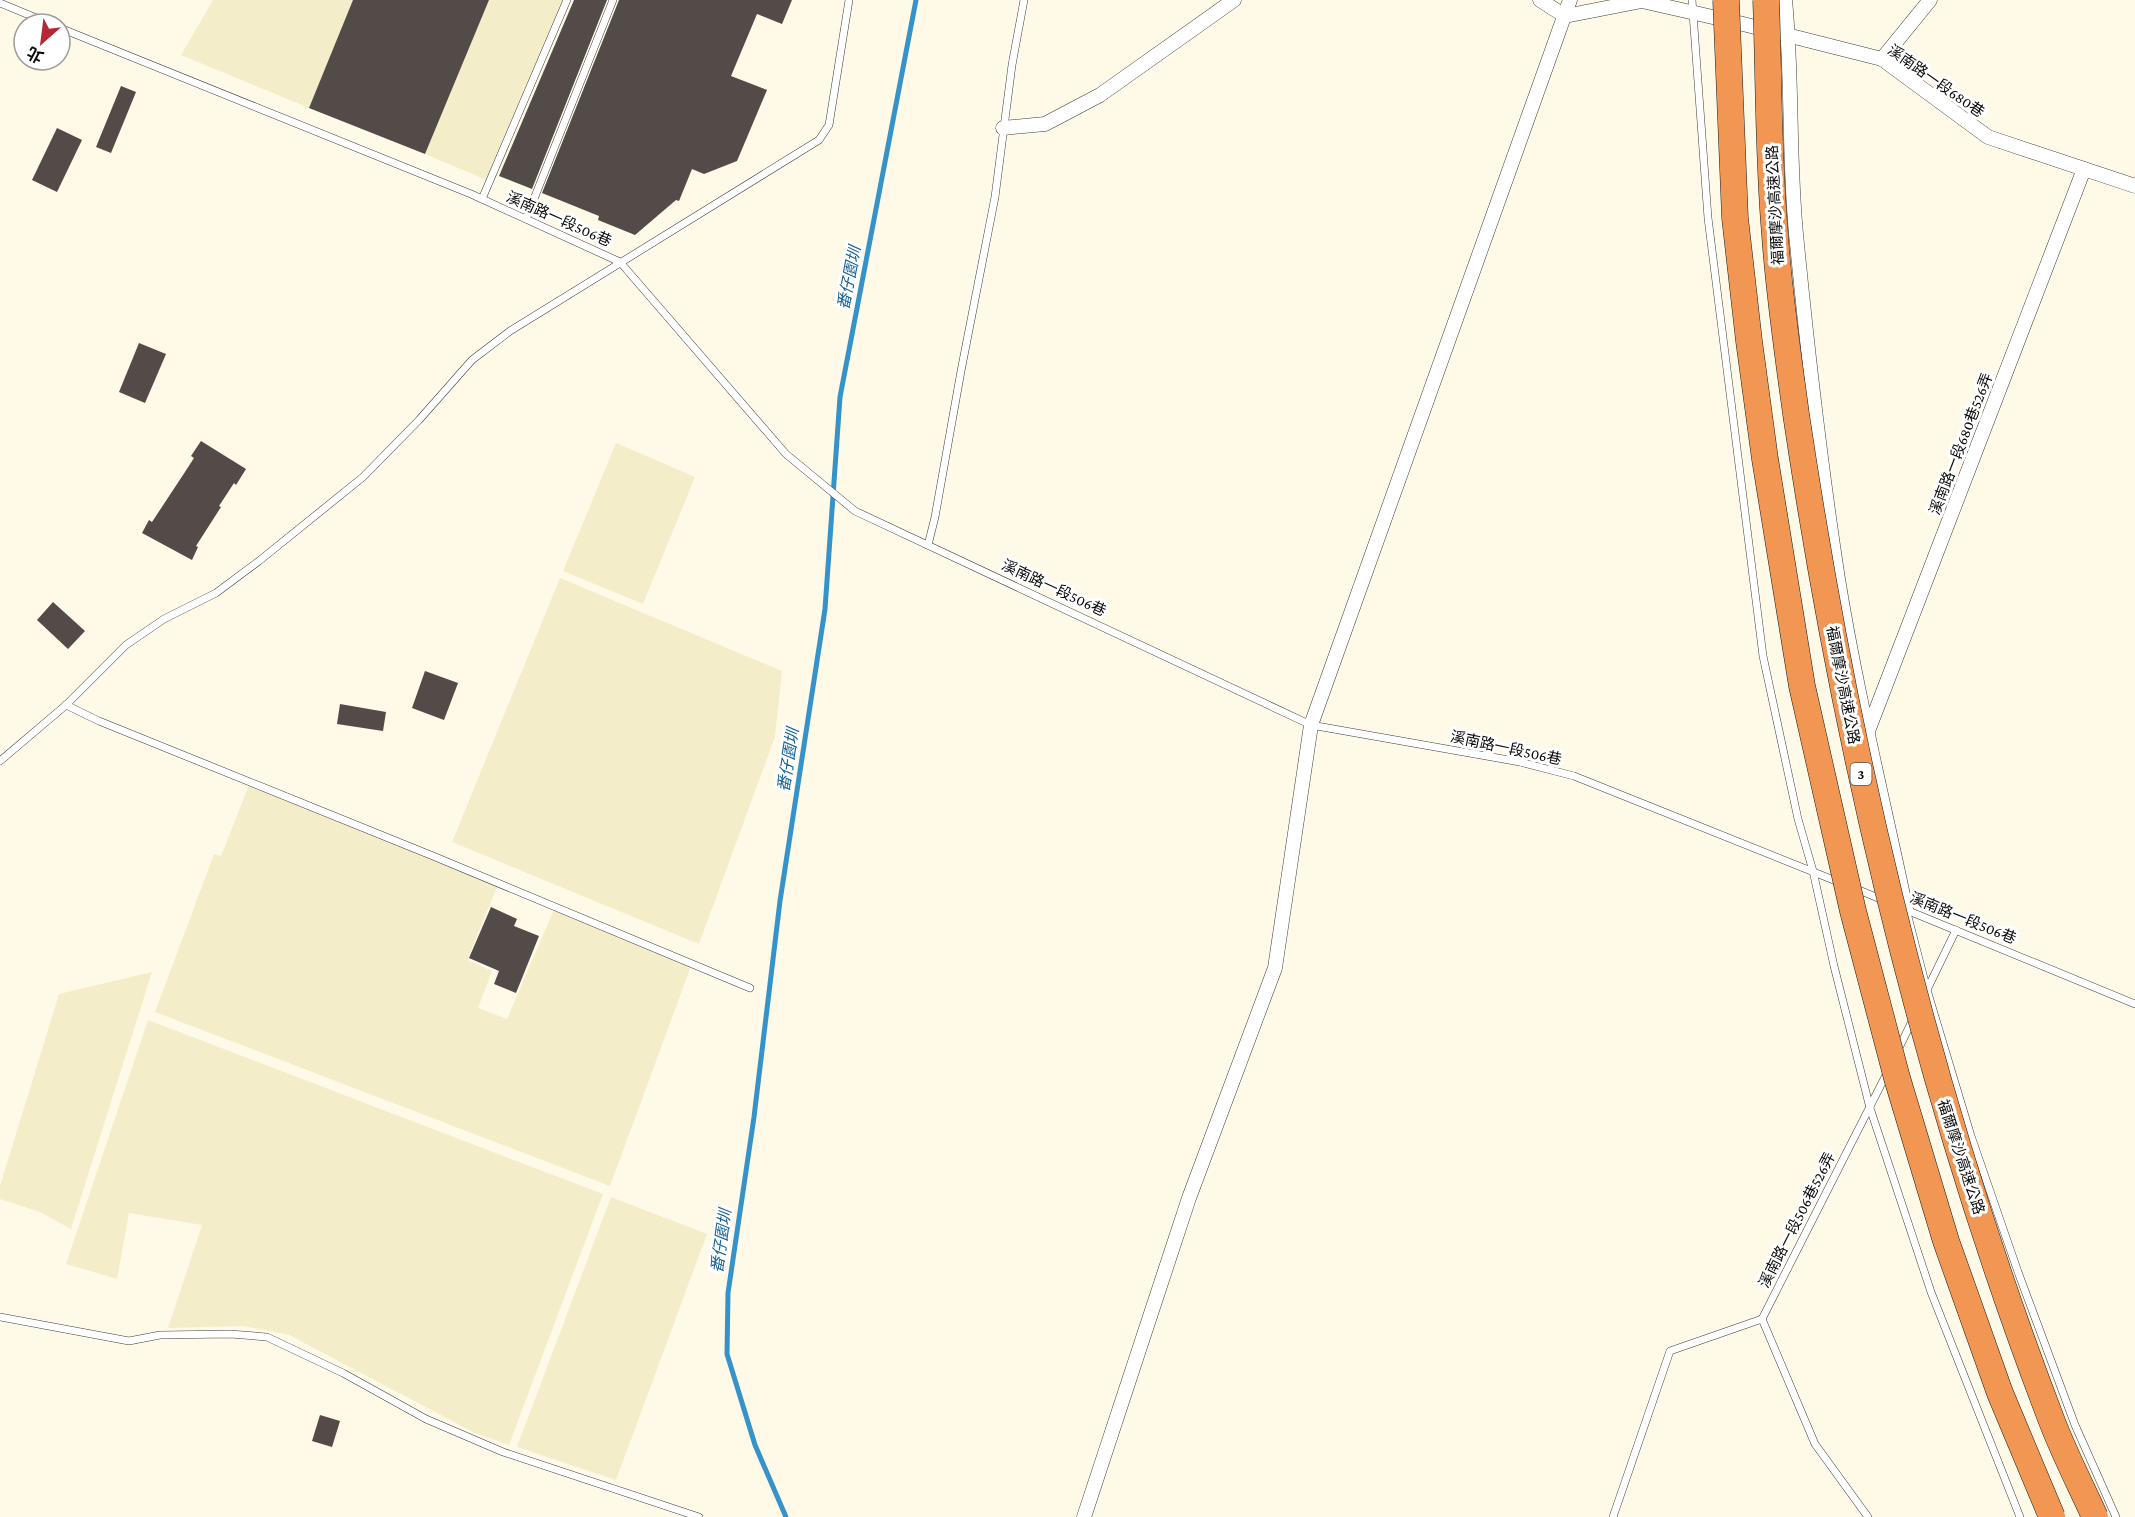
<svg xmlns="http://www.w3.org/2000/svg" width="2135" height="1517" font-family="'Crimson Pro','Noto Sans TC',serif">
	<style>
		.farmland { fill: #f3eec9 }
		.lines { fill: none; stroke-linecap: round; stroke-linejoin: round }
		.stream { stroke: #3693c9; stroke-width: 5 }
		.building { fill: #524b47 }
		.lane-casing { stroke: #3d3d3d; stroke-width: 8 }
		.street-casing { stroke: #3d3d3d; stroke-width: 15 }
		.lane { stroke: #fff; stroke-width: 7 }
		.street { stroke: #fff; stroke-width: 14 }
		.highway-bridge-casing { stroke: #1b1b1b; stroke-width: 27; stroke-linecap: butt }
		.highway-bridge { stroke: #f19653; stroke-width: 26 }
		.labels { text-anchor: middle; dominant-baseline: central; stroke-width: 6; stroke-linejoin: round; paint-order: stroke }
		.shield { fill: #fff; stroke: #545454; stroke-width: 1.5 }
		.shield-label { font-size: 14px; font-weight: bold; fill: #0a0a0a }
		.street-label { font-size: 15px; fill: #0a0a0a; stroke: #fff }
		.water-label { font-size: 16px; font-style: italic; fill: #186397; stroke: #fff }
	</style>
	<rect width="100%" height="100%" fill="#fff9e7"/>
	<g class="farmland">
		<polygon points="213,0 353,0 309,108 181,55"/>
		<polygon points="489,0 564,0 489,181 425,154"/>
		<polygon points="616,443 695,477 643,604 563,571"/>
		<polygon points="560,578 782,671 775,737 699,944 452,842"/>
		<polygon points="251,780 499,882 467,960 492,971 478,1008 507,1019 555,907 693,961 610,1186 155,1012 214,854 221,856"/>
		<polygon points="152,972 71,1229 40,1212 0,1199 0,1186 59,994"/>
		<polygon points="148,1020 603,1194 509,1445 473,1432 289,1335 244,1326 168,1328 202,1225 129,1213 117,1279 66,1264"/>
		<polygon points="611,1197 707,1234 616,1480 517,1447"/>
	</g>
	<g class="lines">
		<polyline class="stream" points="786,1517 755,1445 727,1354 728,1293 754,1117 780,901 825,609 840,397 916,0"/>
	</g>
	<g class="building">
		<polygon points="353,0 489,0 425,154 309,108"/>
		<polygon points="574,0 607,0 532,189 499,176"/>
		<polygon points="619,0 792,0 782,24 757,14 731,76 767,90 737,161 704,174 692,169 679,201 676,200 635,235 598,220 599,216 542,193"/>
		<polygon points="121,86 136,92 111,153 96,147"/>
		<polygon points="57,128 82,140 57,192 32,180"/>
		<polygon points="139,343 166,354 145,403 119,392"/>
		<polygon points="201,441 246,469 236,485 234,483 219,506 221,507 196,546 198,547 192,560 142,533 149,520 152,522 183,475 194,458 191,456"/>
		<polygon points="53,602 85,631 68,649 37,620"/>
		<polygon points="425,671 458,683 444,720 412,708"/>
		<polygon points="340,704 386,712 383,731 337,724"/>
		<polygon points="491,907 517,919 514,926 539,936 516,993 494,984 499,971 469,958"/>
		<polygon points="320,1415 340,1421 332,1447 312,1441"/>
	</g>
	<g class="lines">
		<defs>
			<g id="lane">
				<polyline points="1692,0 1708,218 1763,656 1798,819 1813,871 1834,966 1870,1108 1931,1292 2020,1517"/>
				<polyline points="0,3 51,24"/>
				<polyline points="60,28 471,194 620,262 786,454 855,511 1311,725 1520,762 1574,776 1841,883"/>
				<polyline points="482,199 567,0"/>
				<polyline points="526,219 613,0"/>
				<polyline points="928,545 935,517 961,371 995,197 1012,65 1024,0"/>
				<polyline points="66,705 99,721 433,856 750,988"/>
				<polyline points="0,761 66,705 126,645 164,619 216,593 259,561 363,477 419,420 472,360 510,331 819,140 829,125 849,0"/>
				<polyline points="1854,888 1883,900"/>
				<polyline points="1904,909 2135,1004"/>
				<polyline points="1906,909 1927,990 1971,1136 2018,1272 2075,1425 2116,1517"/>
				<polyline points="1924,996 1956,930"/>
				<polyline points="1898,1050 1914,1017"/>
				<polyline points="0,1317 129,1341 160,1335 230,1334 267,1337 343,1373 426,1419 503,1452 699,1517"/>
				<polyline points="1613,1517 1670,1351 1762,1319"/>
				<polyline points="1868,1517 1815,1444 1762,1319 1888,1071"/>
			</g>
			<g id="street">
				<polyline points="1540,0 1565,16 1642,1 1739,23 1882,59 1988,137 2135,186"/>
				<path d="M 1785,0 C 1793,81 1788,163 1797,244 C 1808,356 1821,468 1838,579 C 1856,690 1883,800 1906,909"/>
				<polyline points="1882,59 1930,0"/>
				<polyline points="1003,128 1045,124 1100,95 1234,0"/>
				<polyline points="1868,731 2084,169"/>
				<polyline points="1084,1517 1189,1198 1275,968 1311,725 1570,0"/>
			</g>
		</defs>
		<use href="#lane" class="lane-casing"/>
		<use href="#street" class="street-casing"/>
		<use href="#lane" class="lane"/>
		<use href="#street" class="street"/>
		<defs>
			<g id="highway-bridge">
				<polyline points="1726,0 1735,218 1749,341 1765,459 1802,686 1853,911 1897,1078 1946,1241 2000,1393 2052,1517"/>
				<path d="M 1766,0 C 1769,78 1768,157 1775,235 C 1779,295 1788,355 1796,414 C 1813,528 1833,642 1857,754 C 1906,983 1969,1206 2053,1424 C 2065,1455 2081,1486 2095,1517"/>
			</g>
		</defs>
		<use href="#highway-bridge" class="highway-bridge-casing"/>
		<use href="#highway-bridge" class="highway-bridge"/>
	</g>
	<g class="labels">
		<rect class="shield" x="1850.5" y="763" width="21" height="22" rx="4.5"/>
		<g class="shield-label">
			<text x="1861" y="774">3</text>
		</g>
		<g class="street-label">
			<text transform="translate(1936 81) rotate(35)">溪南路一段680巷</text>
			<text transform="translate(1775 205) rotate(-93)">福爾摩沙高速公路</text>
			<text transform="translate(559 219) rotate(24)">溪南路一段506巷</text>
			<text transform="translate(1961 444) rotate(-69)">溪南路一段680巷526弄</text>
			<text transform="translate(1054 588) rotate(25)">溪南路一段506巷</text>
			<text transform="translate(1843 685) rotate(79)">福爾摩沙高速公路</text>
			<text transform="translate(1506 748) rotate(12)">溪南路一段506巷</text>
			<text transform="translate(1963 918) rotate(22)">溪南路一段506巷</text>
			<text transform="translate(1961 1157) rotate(72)">福爾摩沙高速公路</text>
			<text transform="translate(1797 1220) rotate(-63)">溪南路一段506巷526弄</text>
		</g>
		<g class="water-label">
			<text transform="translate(849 278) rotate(-79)">番仔園圳</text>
			<text transform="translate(788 760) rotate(-81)">番仔園圳</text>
			<text transform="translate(721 1241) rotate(-82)">番仔園圳</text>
		</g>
	</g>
	<g transform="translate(42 42) rotate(208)"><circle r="28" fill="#ffffff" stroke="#9d9d9d" stroke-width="1.5"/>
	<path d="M0-4.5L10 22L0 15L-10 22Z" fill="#b52732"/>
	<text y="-9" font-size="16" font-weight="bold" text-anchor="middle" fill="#0a0a0a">北</text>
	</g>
</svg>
